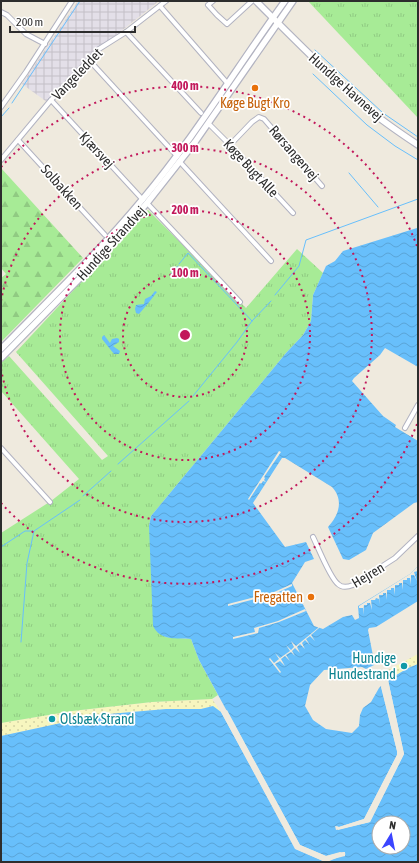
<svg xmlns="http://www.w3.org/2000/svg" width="419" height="863" font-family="'Asap Condensed',sans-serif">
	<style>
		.industrial { fill: url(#industrial-grid) }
		.forest { fill: url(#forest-firs) }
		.sand { fill: url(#sand-dots) }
		.park { fill: url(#park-tufts) }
		.water { fill: url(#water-waves); fill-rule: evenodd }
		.pier { fill: #efeade }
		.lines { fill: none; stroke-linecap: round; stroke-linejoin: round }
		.stream { stroke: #68bffb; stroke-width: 1 }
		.street-casing { stroke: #b2b3c1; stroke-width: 6 }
		.secondary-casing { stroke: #b2b3c1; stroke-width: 8 }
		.street { stroke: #fff; stroke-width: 4 }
		.secondary { stroke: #fff; stroke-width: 5.5 }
		.ring { fill: none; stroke: #c2185b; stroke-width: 2; stroke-dasharray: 2 4 }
		.food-dot { fill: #e8710a; stroke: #fff; stroke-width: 1.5 }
		.culture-dot { fill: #0f9aa8; stroke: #fff; stroke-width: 1.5 }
		.labels { text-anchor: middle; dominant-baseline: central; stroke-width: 3.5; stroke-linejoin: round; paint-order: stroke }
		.street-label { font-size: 14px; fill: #2d2d2d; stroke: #fff }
		.food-label { font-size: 14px; fill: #c56008; stroke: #fff }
		.culture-label { font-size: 14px; fill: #0d838f; stroke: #fff; text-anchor: end }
		.centre { fill: #c2185b; stroke: #fff; stroke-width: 2 }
		.ring-label { font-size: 12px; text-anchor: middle; font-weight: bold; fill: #c2185b; stroke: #fff; stroke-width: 3.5; stroke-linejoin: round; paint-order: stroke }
	</style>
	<defs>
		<pattern id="industrial-grid" width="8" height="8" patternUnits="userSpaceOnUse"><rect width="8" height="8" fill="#e3dfe8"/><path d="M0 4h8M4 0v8" fill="none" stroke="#c3c0c7"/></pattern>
		<pattern id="forest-firs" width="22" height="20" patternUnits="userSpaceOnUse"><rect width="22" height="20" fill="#a7eb96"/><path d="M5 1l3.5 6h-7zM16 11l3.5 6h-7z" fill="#90ca82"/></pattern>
		<pattern id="sand-dots" width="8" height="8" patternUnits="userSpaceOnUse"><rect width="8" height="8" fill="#f7f6bf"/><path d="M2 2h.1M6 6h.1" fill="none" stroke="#d4d3a4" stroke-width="1.8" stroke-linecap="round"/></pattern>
		<pattern id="park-tufts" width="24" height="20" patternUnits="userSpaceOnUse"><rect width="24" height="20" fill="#a7eb96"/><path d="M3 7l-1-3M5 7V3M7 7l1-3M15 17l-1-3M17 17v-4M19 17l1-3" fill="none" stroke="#90ca82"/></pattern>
		<pattern id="water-waves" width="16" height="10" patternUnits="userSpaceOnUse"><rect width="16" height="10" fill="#68bffb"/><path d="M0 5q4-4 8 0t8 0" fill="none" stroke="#5aa4d7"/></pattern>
	</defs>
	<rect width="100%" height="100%" fill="#efeade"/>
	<polygon class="industrial" points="78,1 159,1 86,59 47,102 22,84"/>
	<polygon class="forest" points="1,168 83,258 1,342 1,278 6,274 1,268"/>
	<g class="sand">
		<polygon points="418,654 418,664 408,668 388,680 384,672"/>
		<polygon points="212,699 221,712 213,706 201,709 166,709 98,715 1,736 1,723 72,711 152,702"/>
	</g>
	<g class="park">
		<polygon points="308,1 418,1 418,118"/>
		<polygon points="148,210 246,308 297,249 323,273 313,295 311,321 303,335 286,353 151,516 149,526 165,637 191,639 199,660 218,695 212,699 152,702 72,711 1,723 1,533 51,501 79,479 1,391 1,363 9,356 102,460 108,456 16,352"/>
	</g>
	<g class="water">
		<path d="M 417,228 L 418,228 L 418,367 L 385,348 L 380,355 L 354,378 L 352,381 L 383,416 L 396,425 L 395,427 L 418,441 L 418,502 L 414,503 L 373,533 L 366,550 L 349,560 L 343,559 L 328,527 C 339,515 344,500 332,487 L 285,458 L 282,458 L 253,503 L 285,547 L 306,542 L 314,559 L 305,562 L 292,583 L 314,626 L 323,629 L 343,617 L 352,615 L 355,620 L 359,618 L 358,606 L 410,574 L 418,566 L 418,601 L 376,627 L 369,628 L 368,630 L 374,661 L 374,665 L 366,669 L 362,667 L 324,670 L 310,685 L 305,706 L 313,720 L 326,729 L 352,733 L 359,726 L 360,715 L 363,708 L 371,702 L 379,688 L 381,686 L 397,751 L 397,755 L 364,819 L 339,827 L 336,826 L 338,830 L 370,822 L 404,754 L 388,680 L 408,668 L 418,664 L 418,862 L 327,862 L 346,854 L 340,852 L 326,856 L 300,845 L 199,660 L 191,639 C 177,638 160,641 153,626 L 149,526 L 151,516 L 286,353 L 303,335 L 311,321 L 313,295 L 326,266 L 335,261 L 343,251 ZM 379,823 L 403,823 L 403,847 L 379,847 Z"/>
		<path d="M 155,291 L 157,292 C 151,300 145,307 139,314 L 136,313 L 135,309 L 136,305 L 144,304 L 145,299 L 151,296 Z"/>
		<polygon points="104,335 110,343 112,339 117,338 119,339 119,342 113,346 120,351 119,354 114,354 102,339 102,337"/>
		<polygon points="213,706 221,712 295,849 323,861 323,862 1,862 1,736 98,715 166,709 201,709"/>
	</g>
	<g class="pier">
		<polygon points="279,451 281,452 264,477 265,478 264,480 266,482 263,481 261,484 260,483 249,500 248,499"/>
		<polygon points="418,566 418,571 414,572 417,581 414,575 411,575 411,585 410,578 407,578 407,580 403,580 403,590 402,583 399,583 399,585 395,585 395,595 394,588 391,588 391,590 387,590 387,600 386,593 383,593 383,595 379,595 380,605 379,599 376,598 375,600 371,600 372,610 370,603 367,603 367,605 364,605 363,615 363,608 359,608 359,606 410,574"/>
		<polygon points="292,584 292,586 274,594 228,606 228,604 274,592"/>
		<polygon points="305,609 306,611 279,622 259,628 258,633 233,639 233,637 255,632 254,628 278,621"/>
		<polygon points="318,626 319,628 311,635 315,641 310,636 306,639 310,645 305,640 302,643 305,649 300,644 297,647 300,653 295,648 292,651 295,656 291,652 286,655 290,661 285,656 281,659 285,666 280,661 275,664 281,672 280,673 269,659 270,658 274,663 279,659 275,653 280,658 290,651 286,645 291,650 294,647 291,641 296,646 318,628"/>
		<polygon points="388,680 404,754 370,822 336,830 335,826 339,827 364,819 397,755 397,751 381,687 383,685 399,751 399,755 365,820 353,824 368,821 402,754 386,682"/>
		<polygon points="227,710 300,845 326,856 343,852 345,852 345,856 329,860 327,862 323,862 323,861 296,849 221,712 223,712 297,848 324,859 325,861 329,858 341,855 326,858 298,846 225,711"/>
	</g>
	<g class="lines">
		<g class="stream">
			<polyline points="315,50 383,113 418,137"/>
			<polyline points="313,74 367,125 395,146 418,160"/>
			<polyline points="12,103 80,1"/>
			<polyline points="1,117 9,108"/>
			<polyline points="349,173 378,207"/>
			<polyline points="179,264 188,253 252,321"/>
			<polyline points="170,275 178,266"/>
			<polyline points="275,295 299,266 306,240 418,199"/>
			<polyline points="193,396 237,342 252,321 271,301"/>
			<polyline points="118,464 189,401"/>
			<polyline points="83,496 111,471"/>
			<polyline points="1,547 25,531 33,531"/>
			<polyline points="21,642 27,563 34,531 80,500"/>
		</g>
		<defs>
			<g id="street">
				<polyline points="213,1 208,5 217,15 227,24 252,1"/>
				<polyline points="160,6 228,84"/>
				<polyline points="1,12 7,15 26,34 45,44"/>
				<polyline points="126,32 201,113"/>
				<polyline points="89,60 177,156"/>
				<polyline points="51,100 143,200"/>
				<polyline points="1,107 26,72 72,1"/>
				<polyline points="208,123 230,145 293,213"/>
				<polyline points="18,140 105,235"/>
				<polyline points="230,145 252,122 259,117 264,119 322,186"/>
				<polyline points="1,160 51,100 99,49 126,32 166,1"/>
				<polyline points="180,162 271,261"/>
				<polyline points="147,203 240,302"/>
				<polyline points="405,428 418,405"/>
				<polyline points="1,448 50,502"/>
				<path d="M 313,537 C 318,547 330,578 338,584 C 342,588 348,587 353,585 L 395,558 L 418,536"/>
			</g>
			<g id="secondary">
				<path d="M 256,1 C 294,39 332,78 373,113 C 388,125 403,135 418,145"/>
				<path d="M 1,349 C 49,300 99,252 142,200 C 195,137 237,67 285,1"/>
				<polyline points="1,358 81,277 147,203 195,142 293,1"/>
			</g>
		</defs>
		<use href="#street" class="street-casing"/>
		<use href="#secondary" class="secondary-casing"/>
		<use href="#street" class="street"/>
		<use href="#secondary" class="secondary"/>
	</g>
	<g class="ring">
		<circle cx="185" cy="335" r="62"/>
		<circle cx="185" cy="335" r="125"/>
		<path d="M1 301A187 187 0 1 1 1 369"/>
		<path d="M417 424A249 249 0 0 1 1 503M1 167A249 249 0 0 1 417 246"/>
	</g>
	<g class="food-dot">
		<circle cx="255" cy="88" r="4"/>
		<circle cx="311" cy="597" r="4"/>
	</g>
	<g class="culture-dot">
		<circle cx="404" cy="666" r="4"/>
		<circle cx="52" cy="719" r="4"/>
	</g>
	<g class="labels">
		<g class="street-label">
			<text transform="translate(77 74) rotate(-46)">Vangeleddet</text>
			<text transform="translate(346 87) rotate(42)">Hundige Havnevej</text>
			<text transform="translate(97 150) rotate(47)">Kjærsvej</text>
			<text transform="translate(294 153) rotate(49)">Rørsangervej</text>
			<text transform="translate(251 168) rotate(47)">Køge Bugt Alle</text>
			<text transform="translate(62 187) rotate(48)">Solbakken</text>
			<text transform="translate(111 243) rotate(-48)">Hundige Strandvej</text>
			<text transform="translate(368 575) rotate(-31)">Hejren</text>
		</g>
		<g class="food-label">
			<text x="255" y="103">Køge Bugt Kro</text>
			<text x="303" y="597" text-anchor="end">Fregatten</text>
		</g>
		<g class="culture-label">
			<text x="396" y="658">Hundige<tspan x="396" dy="16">Hundestrand</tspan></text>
			<text x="60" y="719" text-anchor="start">Olsbæk Strand</text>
		</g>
	</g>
	<circle cx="185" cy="335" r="6" class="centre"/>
	<g class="ring-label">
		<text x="185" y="90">400 m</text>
		<text x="185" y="152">300 m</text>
		<text x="185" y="214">200 m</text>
		<text x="185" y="277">100 m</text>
	</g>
	<rect width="419" height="863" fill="none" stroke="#2d2d2d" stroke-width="4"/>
	<g transform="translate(391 835) rotate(10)"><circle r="19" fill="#ffffff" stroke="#ababab"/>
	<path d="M0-3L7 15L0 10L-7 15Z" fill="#3b45ff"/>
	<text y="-6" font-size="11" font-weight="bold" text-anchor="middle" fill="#2d2d2d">N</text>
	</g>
	<path d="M10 26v6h125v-6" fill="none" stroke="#2d2d2d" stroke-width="2"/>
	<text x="16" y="26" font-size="12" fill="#2d2d2d" stroke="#ffffff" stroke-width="3" paint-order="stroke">200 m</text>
</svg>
